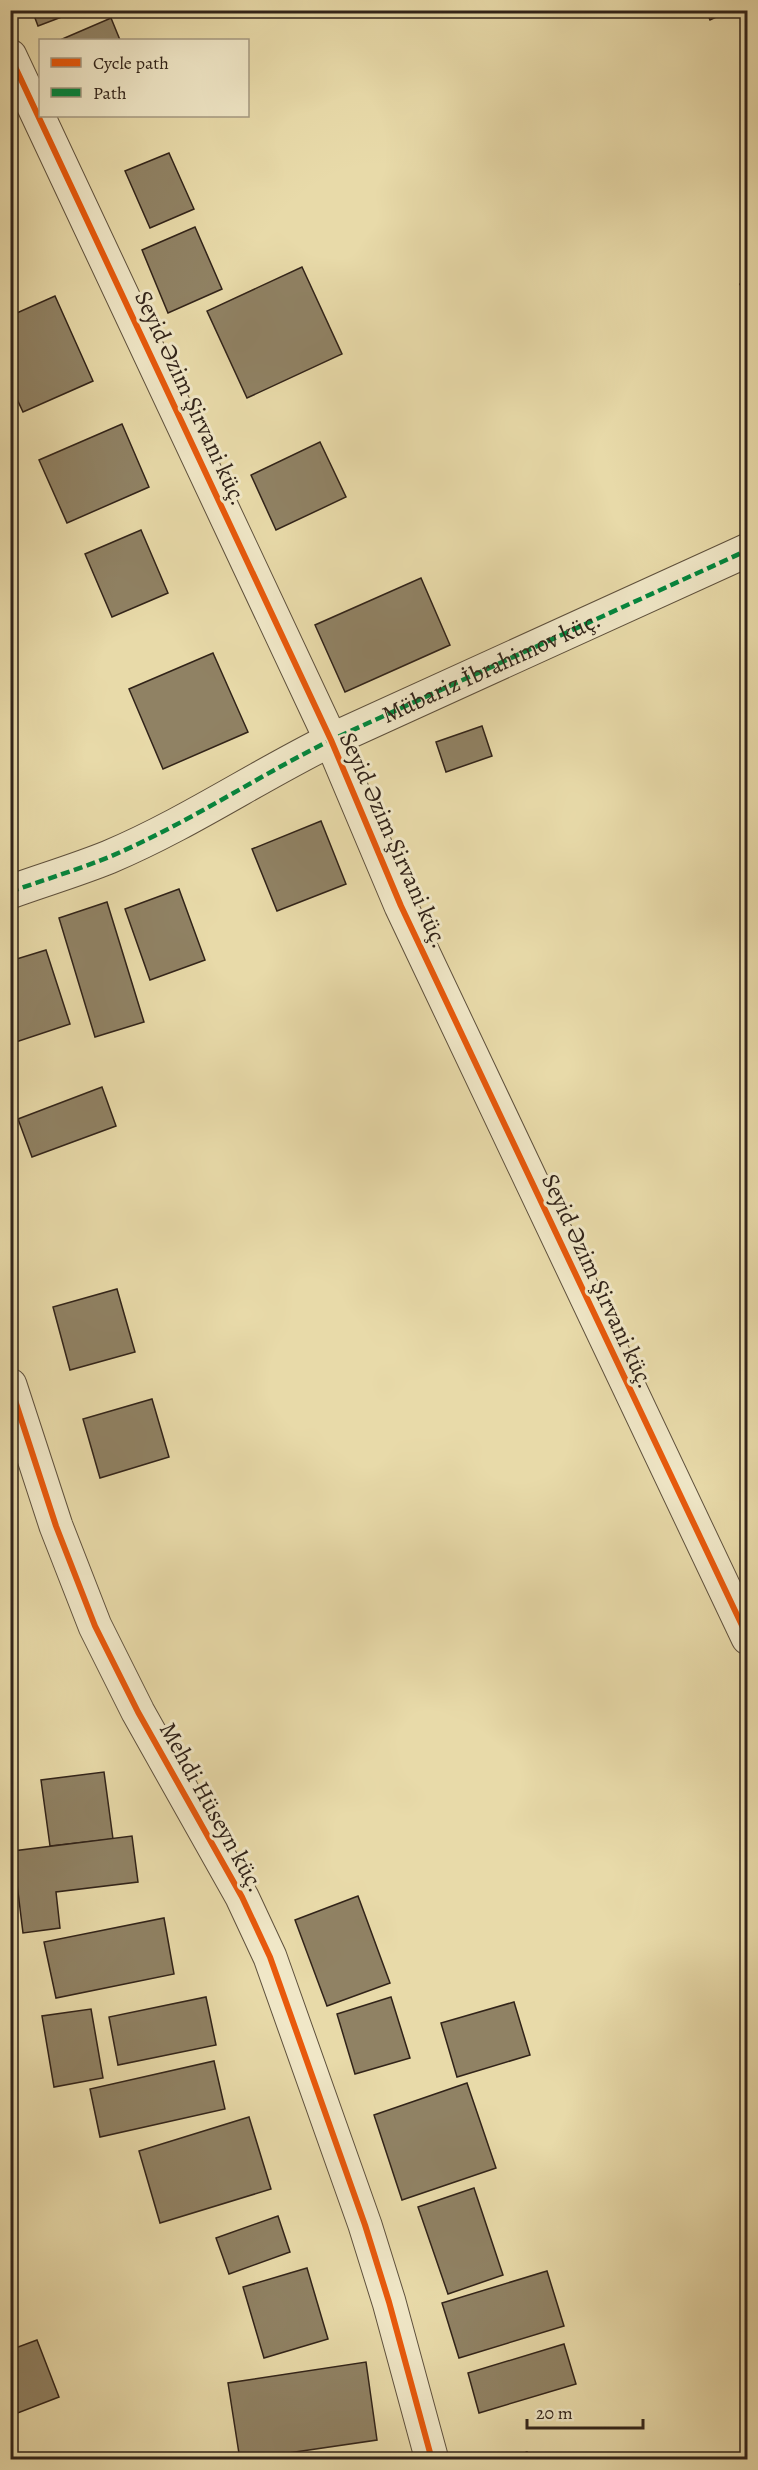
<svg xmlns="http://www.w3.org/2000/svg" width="758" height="2470" font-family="Alegreya,serif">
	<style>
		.building { fill: #908264; stroke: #312319; stroke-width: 1.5 }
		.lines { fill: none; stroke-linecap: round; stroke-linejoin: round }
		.minor-casing { stroke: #5f513d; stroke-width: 35 }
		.minor { stroke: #f0e7c7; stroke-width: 33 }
		.quiet { stroke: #00873e; stroke-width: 4.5; stroke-dasharray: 9 4.5; stroke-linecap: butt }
		.cycleway-casing { stroke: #f0e7c7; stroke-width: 10 }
		.cycleway { stroke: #e8590c; stroke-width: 6 }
		.labels { text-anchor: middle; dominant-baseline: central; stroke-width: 6; stroke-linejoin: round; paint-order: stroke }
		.street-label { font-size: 24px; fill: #312319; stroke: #f0e7c7 }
	</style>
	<rect width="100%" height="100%" fill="#e8daa9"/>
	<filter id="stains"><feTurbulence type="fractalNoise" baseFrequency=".00333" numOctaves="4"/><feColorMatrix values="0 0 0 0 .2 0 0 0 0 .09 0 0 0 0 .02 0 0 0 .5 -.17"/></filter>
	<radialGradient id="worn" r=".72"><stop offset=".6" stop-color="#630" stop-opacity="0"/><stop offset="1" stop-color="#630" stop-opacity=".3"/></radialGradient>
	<g class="building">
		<polygon points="32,10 80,10 38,26"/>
		<polygon points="706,10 731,10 710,20"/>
		<polygon points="111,18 120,40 60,40"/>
		<polygon points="169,153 194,209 150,228 125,171"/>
		<polygon points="195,227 222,289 168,313 142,250"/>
		<polygon points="302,267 342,354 247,398 207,311"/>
		<polygon points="748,280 748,302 740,284"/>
		<polygon points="55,296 93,381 23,412 10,384 10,316"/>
		<polygon points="122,424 149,487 67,523 39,460"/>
		<polygon points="320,442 346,497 276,530 251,475"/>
		<polygon points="141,530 168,593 112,617 85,554"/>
		<polygon points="421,578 450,645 345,692 315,625"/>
		<polygon points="213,653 248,732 163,769 129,689"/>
		<polygon points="482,726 492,756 446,772 436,742"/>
		<polygon points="321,821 346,884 277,911 252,849"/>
		<polygon points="179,889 205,960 150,980 125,909"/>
		<polygon points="107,902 144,1022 95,1037 59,918"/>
		<polygon points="46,950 70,1024 10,1044 10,961"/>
		<polygon points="102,1087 116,1126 32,1157 18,1119"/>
		<polygon points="117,1289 135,1352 70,1370 53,1307"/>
		<polygon points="152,1399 169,1457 100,1478 83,1419"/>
		<polygon points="104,1772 113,1839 50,1846 41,1780"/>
		<polygon points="132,1836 138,1882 56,1892 60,1928 23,1933 13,1851"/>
		<polygon points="358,1896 390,1983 327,2006 295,1920"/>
		<polygon points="164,1918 174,1974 56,1998 44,1942"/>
		<polygon points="206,1997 216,2045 118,2065 109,2017"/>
		<polygon points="391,1997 410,2058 355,2074 337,2014"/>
		<polygon points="514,2002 530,2055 457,2077 441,2023"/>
		<polygon points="91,2009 103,2078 54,2087 42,2016"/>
		<polygon points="214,2061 225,2109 100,2137 90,2089"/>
		<polygon points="467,2083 496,2168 402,2200 374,2115"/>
		<polygon points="249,2117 271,2189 160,2223 139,2151"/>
		<polygon points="474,2188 503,2275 448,2294 418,2207"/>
		<polygon points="278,2216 290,2252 229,2274 216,2238"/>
		<polygon points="307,2268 328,2339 264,2358 243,2287"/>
		<polygon points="547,2271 564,2326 459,2358 442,2303"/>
		<polygon points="37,2340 59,2397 10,2416 10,2350"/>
		<polygon points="564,2344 576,2384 479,2413 468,2373"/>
		<polygon points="366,2362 377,2440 240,2460 228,2383"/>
		<polygon points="527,2452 530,2460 505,2460"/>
	</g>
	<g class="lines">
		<defs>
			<g id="minor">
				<polyline points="10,56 331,740 401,906 748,1638"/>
				<path id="s1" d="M 10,892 C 43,880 77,870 109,857 C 187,824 256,777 331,740 L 748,550"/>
				<polyline points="10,1385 56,1526 95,1626 138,1712 242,1897 270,1957 365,2225 389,2302 432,2460"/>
			</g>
		</defs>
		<use href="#minor" class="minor-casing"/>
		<use href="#minor" class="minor"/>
		<path class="quiet" d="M 10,892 C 43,880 77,870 109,857 C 187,824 256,777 331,740 L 748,550"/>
		<defs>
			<g id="cycleway">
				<polyline points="10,56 331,740 401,906 748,1638"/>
				<polyline points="10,1385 56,1526 95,1626 138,1712 242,1897 270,1957 365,2225 389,2302 432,2460"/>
			</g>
		</defs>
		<use href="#cycleway" class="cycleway-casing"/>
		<use href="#cycleway" class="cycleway"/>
	</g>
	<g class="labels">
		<g class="street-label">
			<text transform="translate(191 398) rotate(65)">Seyid Əzim Şirvani küç.</text>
			<text stroke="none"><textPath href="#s1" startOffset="532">Mübariz İbrahimov küç.</textPath></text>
			<text transform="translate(394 840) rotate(66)">Seyid Əzim Şirvani küç.</text>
			<text transform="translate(598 1281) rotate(65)">Seyid Əzim Şirvani küç.</text>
			<text transform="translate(212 1807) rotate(61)">Mehdi Hüseyn küç.</text>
		</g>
	</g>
	<rect width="758" height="2470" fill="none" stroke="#e8daa9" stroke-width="36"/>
	<rect x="12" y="12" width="734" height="2446" fill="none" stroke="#312319" stroke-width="3"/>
	<rect x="18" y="18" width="722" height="2434" fill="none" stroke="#312319" stroke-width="1.5"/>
	<rect x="39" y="39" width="210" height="78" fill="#f0e7c7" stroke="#a49981" stroke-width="1.5"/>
	<rect x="51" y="58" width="30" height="9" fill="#e8590c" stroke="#a49981" stroke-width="1.5"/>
	<text x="93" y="69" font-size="18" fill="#312319">Cycle path</text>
	<rect x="51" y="88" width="30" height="9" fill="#00873e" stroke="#a49981" stroke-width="1.5"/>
	<text x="93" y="99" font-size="18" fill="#312319">Path</text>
	<path d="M527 2419v9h116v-9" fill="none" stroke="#312319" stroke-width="3"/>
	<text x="536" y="2419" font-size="18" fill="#312319" stroke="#f0e7c7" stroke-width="4.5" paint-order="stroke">20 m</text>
	<rect width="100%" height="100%" filter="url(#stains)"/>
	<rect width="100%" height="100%" fill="url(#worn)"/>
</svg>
